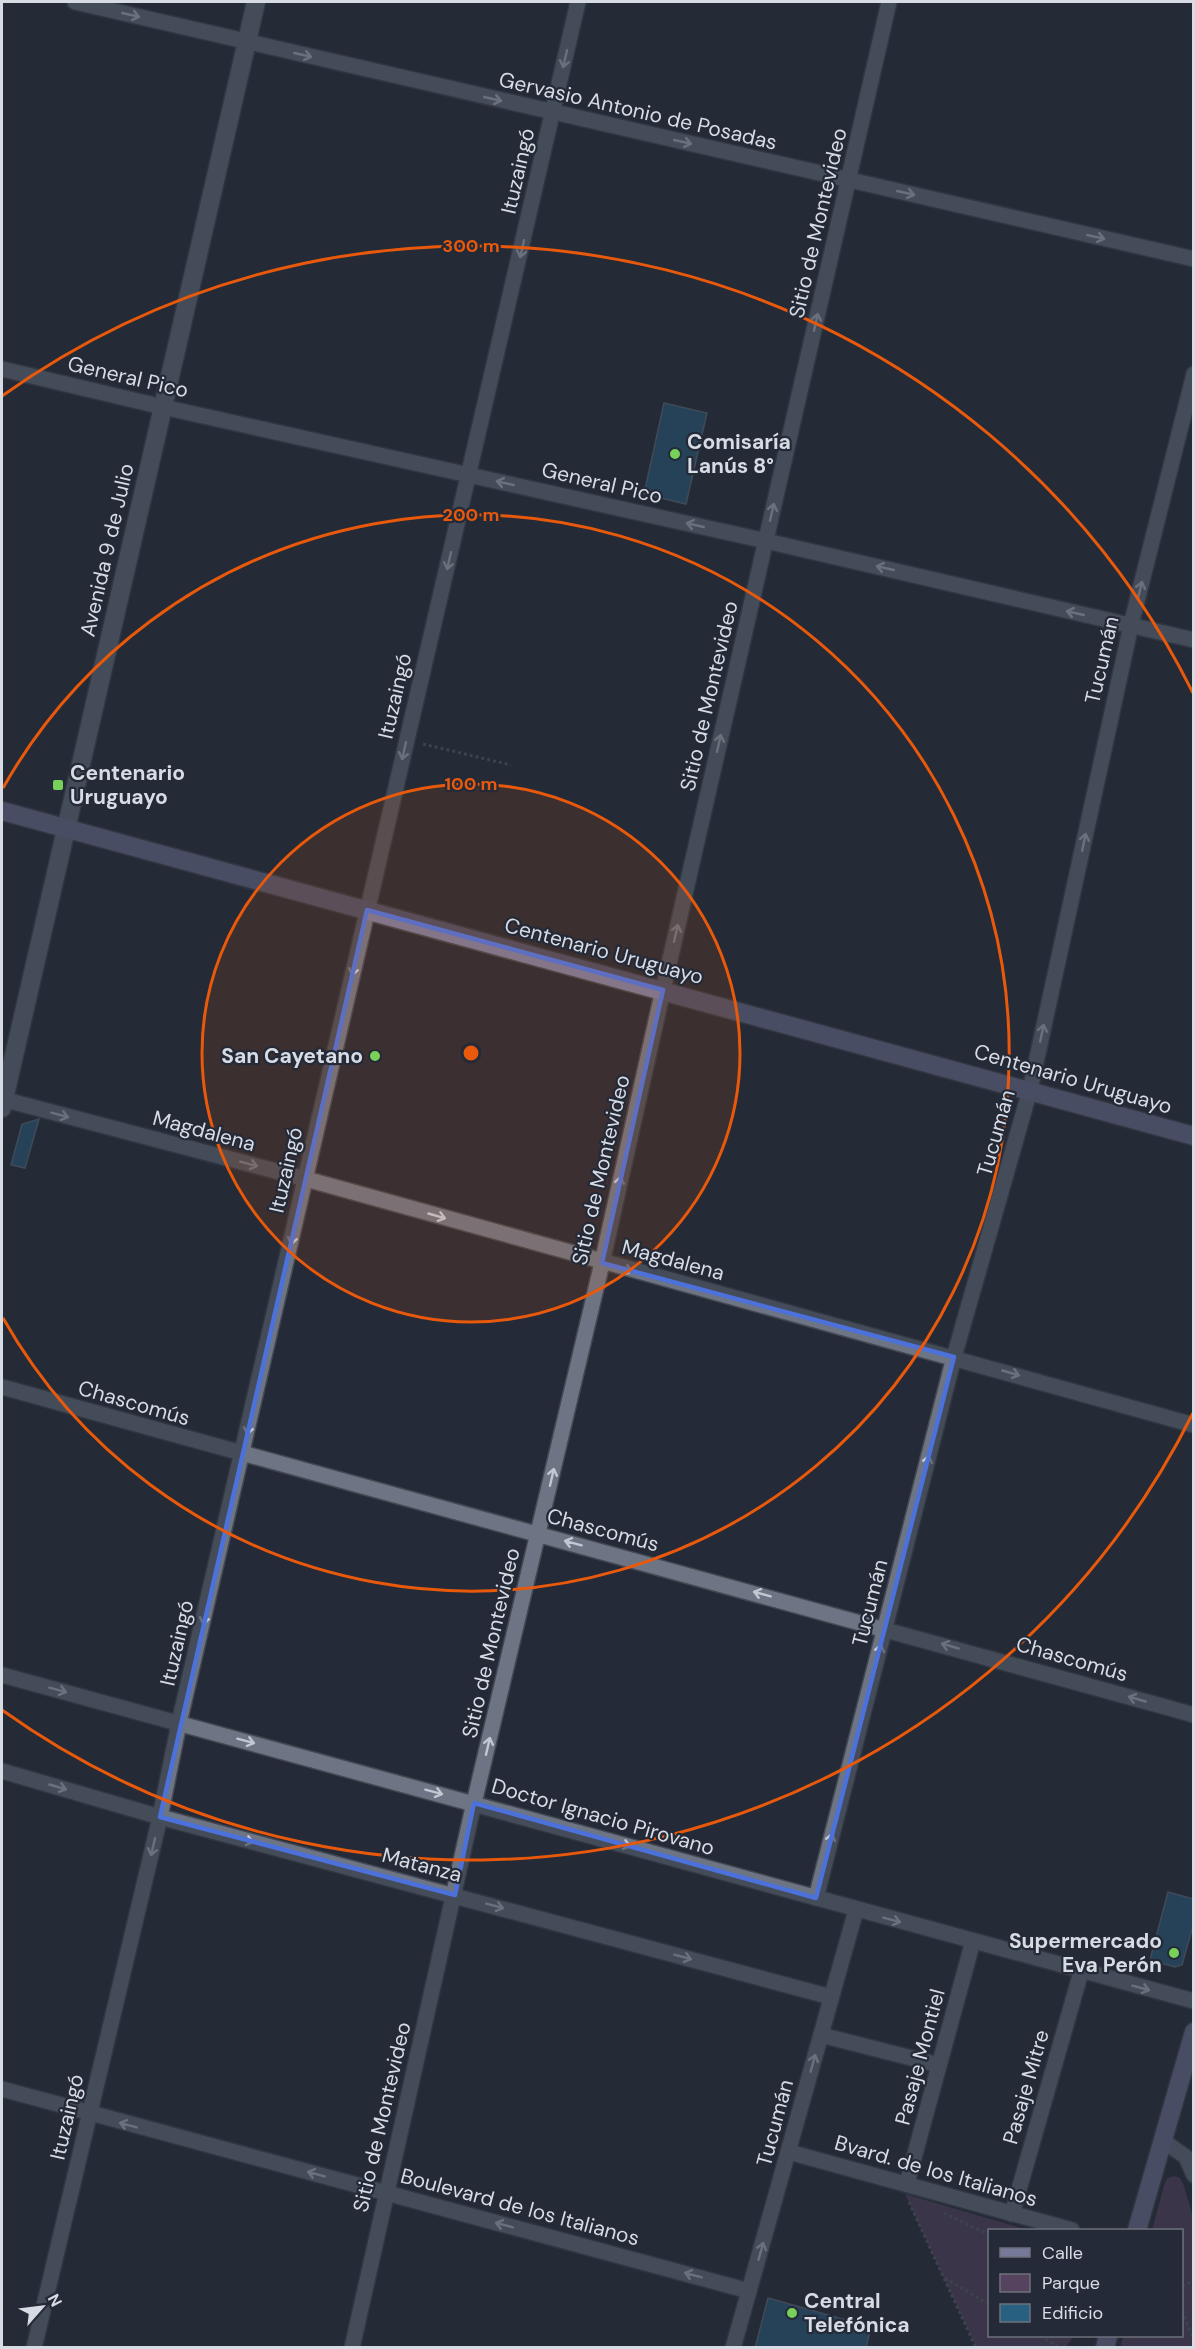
<svg xmlns="http://www.w3.org/2000/svg" width="1195" height="2349" font-family="'DM Sans',sans-serif">
	<style>
		.green { fill: #55435f }
		.building { fill: #286082; stroke: #62727d; stroke-width: 1.5 }
		.lines { fill: none; stroke-linecap: round; stroke-linejoin: round }
		.minor-casing { stroke: #424751; stroke-width: 18 }
		.tertiary-casing { stroke: #424751; stroke-width: 21 }
		.secondary-casing { stroke: #424751; stroke-width: 21 }
		.path { stroke: #5a5f6b; stroke-width: 3; stroke-dasharray: 3 3; stroke-linecap: butt }
		.minor { stroke: #6d7584; stroke-width: 15 }
		.tertiary { stroke: #6d7584; stroke-width: 18 }
		.secondary { stroke: #77799b; stroke-width: 18 }
		.oneway { stroke: #c2c7d1 }
		.marked { fill: none; stroke: #4c71db; stroke-width: 4.5; stroke-linejoin: round }
		.ring { fill: none; stroke: #e8590c; stroke-width: 3 }
		.poi-dot { fill: #78d158; stroke: #242a37; stroke-width: 2 }
		.labels { text-anchor: middle; dominant-baseline: central; stroke-width: 4.5; stroke-linejoin: round; paint-order: stroke }
		.street-label { font-size: 21px; fill: #d7dbe4; stroke: #242a37 }
		.poi-label { font-size: 21px; font-weight: bold; fill: #d7dbe4; stroke: #242a37; text-anchor: start }
		.centre { fill: #e8590c; stroke: #242a37; stroke-width: 3 }
		.ring-label { font-size: 18px; text-anchor: middle; font-weight: bold; fill: #e8590c; stroke: #242a37; stroke-width: 4.5; stroke-linejoin: round; paint-order: stroke }
	</style>
	<rect width="100%" height="100%" fill="#242a37"/>
	<g class="green">
		<polygon points="1174,2176 1180,2178 1184,2186 1193,2217 1193,2347 1120,2347 1124,2336 1182,2336 1182,2230 1152,2230 1165,2182 1168,2178"/>
		<polygon points="905,2194 1028,2230 990,2230 990,2336 1074,2336 1066,2347 976,2347"/>
	</g>
	<g class="building">
		<polygon points="664,403 707,413 686,504 644,494"/>
		<polygon points="39,1119 25,1168 11,1165 22,1124"/>
		<polygon points="1168,1892 1194,1899 1194,1922 1182,1965 1175,1967 1150,1960"/>
		<polygon points="768,2298 871,2327 866,2348 755,2348"/>
	</g>
	<g class="lines">
		<defs>
			<g id="minor">
				<polyline points="75,2 1194,259"/>
				<polyline points="2,369 163,407 766,541 1194,640"/>
				<polyline points="2,1099 306,1179 1194,1425"/>
				<path d="M 2,1387 C 398,1498 797,1603 1194,1715"/>
				<polyline points="2,1675 1194,2001"/>
				<polyline points="2,1771 160,1817 831,1997"/>
				<polyline points="816,1898 954,1357 1030,1090 1131,625 1194,374"/>
				<polyline points="821,2035 939,2065"/>
				<polyline points="2,2089 749,2291"/>
				<polyline points="1162,2140 1186,2157 1194,2175"/>
				<polyline points="789,2152 1072,2230"/>
				<polyline points="907,2183 973,1941"/>
				<polyline points="1012,2214 1081,1972"/>
				<polyline points="34,2348 160,1817 179,1723 578,2"/>
				<polyline points="352,2348 474,1803 602,1263 663,990 889,2"/>
				<polyline points="733,2348 856,1910"/>
			</g>
			<polyline id="tertiary" points="2,1108 256,2"/>
			<g id="secondary">
				<polyline points="2,811 1194,1136"/>
				<polyline points="1137,2230 1194,2032"/>
				<polyline points="1105,2348 1108,2336"/>
			</g>
		</defs>
		<use href="#minor" class="minor-casing"/>
		<use href="#tertiary" class="tertiary-casing"/>
		<use href="#secondary" class="secondary-casing"/>
		<g class="path">
			<polyline points="423,744 511,765"/>
			<polyline points="909,2202 976,2348"/>
			<polyline points="944,2213 990,2235"/>
			<polyline points="945,2278 990,2305"/>
			<polyline points="1182,2286 1194,2281"/>
			<polyline points="1182,2311 1194,2341"/>
			<polyline points="1040,2336 1060,2348"/>
		</g>
		<use href="#minor" class="minor"/>
		<use href="#tertiary" class="tertiary"/>
		<use href="#secondary" class="secondary"/>
	</g>
	<defs><path id="oneway-shaft" d="M-6 0H5M1.5-3L5.5 0L1.5 3" fill="none" stroke-width="1.6" stroke-linecap="round" stroke-linejoin="round" transform="scale(1.5)"/></defs>
	<g class="oneway">
		<use href="#oneway-shaft" transform="translate(131 15) rotate(13)"/>
		<use href="#oneway-shaft" transform="translate(303 55) rotate(13)"/>
		<use href="#oneway-shaft" transform="translate(565 59) rotate(103)"/>
		<use href="#oneway-shaft" transform="translate(493 99) rotate(13)"/>
		<use href="#oneway-shaft" transform="translate(683 142) rotate(13)"/>
		<use href="#oneway-shaft" transform="translate(906 193) rotate(13)"/>
		<use href="#oneway-shaft" transform="translate(1096 237) rotate(13)"/>
		<use href="#oneway-shaft" transform="translate(522 249) rotate(103)"/>
		<use href="#oneway-shaft" transform="translate(816 322) rotate(-77)"/>
		<use href="#oneway-shaft" transform="translate(505 483) rotate(-167)"/>
		<use href="#oneway-shaft" transform="translate(772 512) rotate(-77)"/>
		<use href="#oneway-shaft" transform="translate(695 525) rotate(-167)"/>
		<use href="#oneway-shaft" transform="translate(449 561) rotate(103)"/>
		<use href="#oneway-shaft" transform="translate(885 568) rotate(-167)"/>
		<use href="#oneway-shaft" transform="translate(1140 590) rotate(-76)"/>
		<use href="#oneway-shaft" transform="translate(1075 613) rotate(-167)"/>
		<use href="#oneway-shaft" transform="translate(719 743) rotate(-77)"/>
		<use href="#oneway-shaft" transform="translate(404 751) rotate(103)"/>
		<use href="#oneway-shaft" transform="translate(1084 842) rotate(-78)"/>
		<use href="#oneway-shaft" transform="translate(676 933) rotate(-77)"/>
		<use href="#oneway-shaft" transform="translate(354 967) rotate(103)"/>
		<use href="#oneway-shaft" transform="translate(1042 1033) rotate(-78)"/>
		<use href="#oneway-shaft" transform="translate(60 1115) rotate(15)"/>
		<use href="#oneway-shaft" transform="translate(249 1164) rotate(15)"/>
		<use href="#oneway-shaft" transform="translate(619 1185) rotate(-78)"/>
		<use href="#oneway-shaft" transform="translate(437 1216) rotate(16)"/>
		<use href="#oneway-shaft" transform="translate(293 1236) rotate(103)"/>
		<use href="#oneway-shaft" transform="translate(624 1269) rotate(15)"/>
		<use href="#oneway-shaft" transform="translate(1011 1373) rotate(16)"/>
		<use href="#oneway-shaft" transform="translate(249 1426) rotate(103)"/>
		<use href="#oneway-shaft" transform="translate(927 1464) rotate(-76)"/>
		<use href="#oneway-shaft" transform="translate(552 1477) rotate(-77)"/>
		<use href="#oneway-shaft" transform="translate(573 1543) rotate(-165)"/>
		<use href="#oneway-shaft" transform="translate(762 1594) rotate(-165)"/>
		<use href="#oneway-shaft" transform="translate(205 1616) rotate(103)"/>
		<use href="#oneway-shaft" transform="translate(950 1646) rotate(-164)"/>
		<use href="#oneway-shaft" transform="translate(879 1653) rotate(-76)"/>
		<use href="#oneway-shaft" transform="translate(58 1690) rotate(15)"/>
		<use href="#oneway-shaft" transform="translate(1137 1699) rotate(-164)"/>
		<use href="#oneway-shaft" transform="translate(246 1741) rotate(15)"/>
		<use href="#oneway-shaft" transform="translate(488 1746) rotate(-77)"/>
		<use href="#oneway-shaft" transform="translate(58 1787) rotate(16)"/>
		<use href="#oneway-shaft" transform="translate(434 1792) rotate(15)"/>
		<use href="#oneway-shaft" transform="translate(245 1840) rotate(15)"/>
		<use href="#oneway-shaft" transform="translate(830 1842) rotate(-76)"/>
		<use href="#oneway-shaft" transform="translate(622 1844) rotate(16)"/>
		<use href="#oneway-shaft" transform="translate(153 1847) rotate(103)"/>
		<use href="#oneway-shaft" transform="translate(495 1906) rotate(15)"/>
		<use href="#oneway-shaft" transform="translate(892 1920) rotate(15)"/>
		<use href="#oneway-shaft" transform="translate(683 1957) rotate(15)"/>
		<use href="#oneway-shaft" transform="translate(1141 1988) rotate(15)"/>
		<use href="#oneway-shaft" transform="translate(813 2063) rotate(-75)"/>
		<use href="#oneway-shaft" transform="translate(128 2125) rotate(-165)"/>
		<use href="#oneway-shaft" transform="translate(316 2174) rotate(-165)"/>
		<use href="#oneway-shaft" transform="translate(504 2225) rotate(-165)"/>
		<use href="#oneway-shaft" transform="translate(761 2251) rotate(-74)"/>
		<use href="#oneway-shaft" transform="translate(693 2275) rotate(-165)"/>
	</g>
	<path d="M0 0H1195V2349H0ZM 367,910 L 663,990 L 602,1263 L 954,1357 L 816,1898 L 474,1803 L 455,1895 L 160,1817 Z" fill="#242a37" fill-opacity=".55" fill-rule="evenodd"/>
	<path class="marked" d="M 367,910 L 663,990 L 602,1263 L 954,1357 L 816,1898 L 474,1803 L 455,1895 L 160,1817 Z"/>
	<circle cx="471" cy="1053" r="269" fill="#e8590c" fill-opacity=".12"/>
	<g class="ring">
		<circle cx="471" cy="1053" r="269"/>
		<path d="M3 788A538 538 0 1 1 3 1318"/>
		<path d="M1193 1413A807 807 0 0 1 2 1710M2 396A807 807 0 0 1 1193 693"/>
	</g>
	<g class="poi-dot">
		<circle cx="675" cy="454" r="6"/>
		<rect x="52" y="779" width="12" height="12" rx="3"/>
		<circle cx="375" cy="1056" r="6"/>
		<circle cx="1174" cy="1953" r="6"/>
		<circle cx="792" cy="2313" r="6"/>
	</g>
	<g class="labels">
		<g class="street-label">
			<text transform="translate(638 111) rotate(13)">Gervasio Antonio de Posadas</text>
			<text transform="translate(518 171) rotate(-77)">Ituzaingó</text>
			<text transform="translate(818 223) rotate(-77)">Sitio de Montevideo</text>
			<text transform="translate(128 377) rotate(13)">General Pico</text>
			<text transform="translate(602 483) rotate(13)">General Pico</text>
			<text transform="translate(107 550) rotate(-77)">Avenida 9 de Julio</text>
			<text transform="translate(1102 660) rotate(-77)">Tucumán</text>
			<text transform="translate(395 696) rotate(-77)">Ituzaingó</text>
			<text transform="translate(709 696) rotate(-77)">Sitio de Montevideo</text>
			<text transform="translate(604 951) rotate(15)">Centenario Uruguayo</text>
			<text transform="translate(1073 1079) rotate(16)">Centenario Uruguayo</text>
			<text transform="translate(204 1131) rotate(15)">Magdalena</text>
			<text transform="translate(996 1133) rotate(-74)">Tucumán</text>
			<text transform="translate(286 1170) rotate(-77)">Ituzaingó</text>
			<text transform="translate(601 1170) rotate(-77)">Sitio de Montevideo</text>
			<text transform="translate(673 1260) rotate(15)">Magdalena</text>
			<text transform="translate(134 1403) rotate(16)">Chascomús</text>
			<text transform="translate(603 1530) rotate(15)">Chascomús</text>
			<text transform="translate(870 1603) rotate(-76)">Tucumán</text>
			<text transform="translate(177 1643) rotate(-77)">Ituzaingó</text>
			<text transform="translate(491 1643) rotate(-77)">Sitio de Montevideo</text>
			<text transform="translate(1072 1659) rotate(16)">Chascomús</text>
			<text transform="translate(603 1817) rotate(16)">Doctor Ignacio Pirovano</text>
			<text transform="translate(422 1865) rotate(15)">Matanza</text>
			<text transform="translate(920 2057) rotate(-75)">Pasaje Montiel</text>
			<text transform="translate(1026 2087) rotate(-74)">Pasaje Mitre</text>
			<text transform="translate(67 2117) rotate(-77)">Ituzaingó</text>
			<text transform="translate(382 2117) rotate(-77)">Sitio de Montevideo</text>
			<text transform="translate(775 2123) rotate(-75)">Tucumán</text>
			<text transform="translate(936 2171) rotate(16)">Bvard. de los Italianos</text>
			<text transform="translate(520 2207) rotate(15)">Boulevard de los Italianos</text>
		</g>
		<g class="poi-label">
			<text x="687" y="442">Comisaría<tspan x="687" dy="24">Lanús 8°</tspan></text>
			<text x="70" y="773">Centenario<tspan x="70" dy="24">Uruguayo</tspan></text>
			<text x="363" y="1056" text-anchor="end">San Cayetano</text>
			<text x="1162" y="1941" text-anchor="end">Supermercado<tspan x="1162" dy="24">Eva Perón</tspan></text>
			<text x="804" y="2301">Central<tspan x="804" dy="24">Telefónica</tspan></text>
		</g>
	</g>
	<circle cx="471" cy="1053" r="9" class="centre"/>
	<g class="ring-label">
		<text x="471" y="252">300 m</text>
		<text x="471" y="521">200 m</text>
		<text x="471" y="790">100 m</text>
	</g>
	<rect width="1195" height="2349" fill="none" stroke="#d7dbe4" stroke-width="6"/>
	<rect x="988" y="2229" width="195" height="108" fill="#242a37" stroke="#6c717c" stroke-width="1.5"/>
	<rect x="1000" y="2248" width="30" height="9" fill="#77799b" stroke="#6c717c" stroke-width="1.5"/>
	<text x="1042" y="2259" font-size="18" fill="#d7dbe4">Calle</text>
	<rect x="1000" y="2274" width="30" height="18" fill="#55435f" stroke="#6c717c" stroke-width="1.5"/>
	<text x="1042" y="2289" font-size="18" fill="#d7dbe4">Parque</text>
	<rect x="1000" y="2304" width="30" height="18" fill="#286082" stroke="#6c717c" stroke-width="1.5"/>
	<text x="1042" y="2319" font-size="18" fill="#d7dbe4">Edificio</text>
	<g transform="translate(42 2307) rotate(62)" stroke="#242a37" stroke-width="4.5" paint-order="stroke">
	<path d="M0-4.5L10 22L0 15L-10 22Z" fill="#d7dbe4"/>
	<text y="-9" font-size="16" font-weight="bold" text-anchor="middle" fill="#d7dbe4">N</text>
	</g>
</svg>
